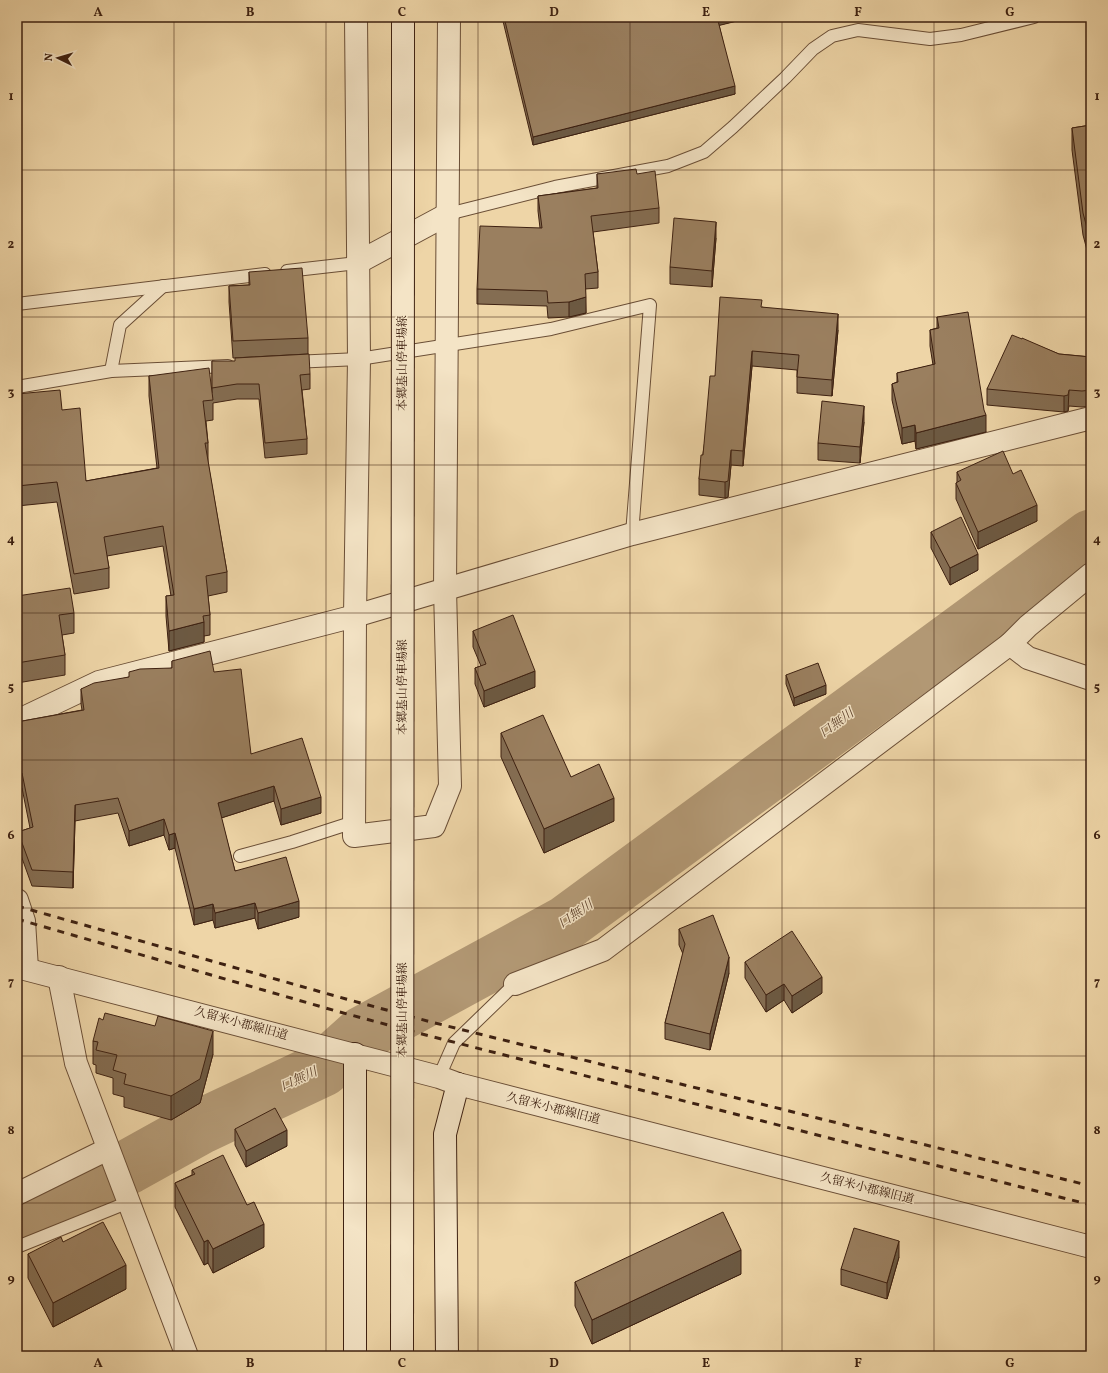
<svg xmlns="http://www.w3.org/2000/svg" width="1108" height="1373" font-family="Vollkorn,'Noto Serif JP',serif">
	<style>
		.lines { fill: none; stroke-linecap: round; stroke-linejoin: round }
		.river { stroke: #b29874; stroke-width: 55 }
		.service-casing { stroke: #6a4e36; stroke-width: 14 }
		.minor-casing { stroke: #6a4e36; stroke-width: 24 }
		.tertiary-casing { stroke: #6a4e36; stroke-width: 24 }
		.secondary-casing { stroke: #3e2111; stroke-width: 24 }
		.service { stroke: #f4e4c6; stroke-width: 12 }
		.minor { stroke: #f4e4c6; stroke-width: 22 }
		.tertiary { stroke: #f4e4c6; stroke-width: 22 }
		.secondary { stroke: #f4e4c6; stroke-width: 22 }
		.rail { stroke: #3e2111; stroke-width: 3; stroke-dasharray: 7 7; stroke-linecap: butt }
		.secondary-bridge-casing { stroke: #3e2111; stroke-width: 24; stroke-linecap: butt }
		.secondary-bridge { stroke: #f4e4c6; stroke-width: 22 }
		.wall { fill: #846d52; stroke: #3e2111 }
		.shaded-wall { fill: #6c5942; stroke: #3e2111 }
		.building { fill: #9a7f5f; stroke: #3e2111 }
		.grid { fill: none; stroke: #3e2111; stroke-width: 1; stroke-opacity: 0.55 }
		.labels { text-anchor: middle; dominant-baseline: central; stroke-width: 3; stroke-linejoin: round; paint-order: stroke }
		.street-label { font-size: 12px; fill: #3e2111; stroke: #f4e4c6 }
		.water-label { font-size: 13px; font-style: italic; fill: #61452f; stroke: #f4e4c6 }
		.neatline { fill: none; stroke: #3e2111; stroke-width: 1.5 }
		.grid-label { font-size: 13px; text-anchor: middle; font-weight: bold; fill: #3e2111 }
	</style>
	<rect width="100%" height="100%" fill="#eed5a7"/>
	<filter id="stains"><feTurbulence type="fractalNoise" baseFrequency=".005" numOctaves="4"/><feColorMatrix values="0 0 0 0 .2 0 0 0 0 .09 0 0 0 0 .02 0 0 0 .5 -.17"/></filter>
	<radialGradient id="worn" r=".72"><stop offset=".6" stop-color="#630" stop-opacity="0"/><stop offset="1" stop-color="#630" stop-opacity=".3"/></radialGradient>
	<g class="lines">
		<polyline class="river" points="17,1222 130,1166 202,1126 323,1069 362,1034 566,923 1091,537"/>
		<defs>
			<g id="service">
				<polyline points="448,214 555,187 668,166 704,152 733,127 785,78 813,49 832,36 858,30 930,39 961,35 1034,17"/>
				<polyline points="287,271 357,263"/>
				<polyline points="17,304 265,274"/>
				<polyline points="293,362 359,359 551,329 650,305 632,534"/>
				<polyline points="111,371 120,325 163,286"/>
				<polyline points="17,387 111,371 228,366"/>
				<polyline points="240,856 292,842 354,822"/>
				<polyline points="439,1077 454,1043 515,984"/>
				<polyline points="17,1247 129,1202"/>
			</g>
			<g id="minor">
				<polyline points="356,17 359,359 355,616 354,836 434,826 450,786 445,589 449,17"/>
				<polyline points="357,263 448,214"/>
				<polyline points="1091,574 1028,626 1010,644 1028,658 1091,679"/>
				<polyline points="17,721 99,682 355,616 632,534 1091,418"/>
				<polyline points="17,900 24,921 27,969"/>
				<polyline points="59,977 76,1063 187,1356"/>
				<polyline points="515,984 603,950 1010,644"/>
				<polyline points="17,1194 108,1149"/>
			</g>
			<polyline id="tertiary" points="17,967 439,1077 458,1084 1091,1247"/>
			<g id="secondary">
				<polyline points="403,17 403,190"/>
				<polyline points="355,1054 355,1356"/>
				<polyline points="447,1356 445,1134 458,1084"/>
			</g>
		</defs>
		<use href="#service" class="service-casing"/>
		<use href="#minor" class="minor-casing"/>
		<use href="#tertiary" class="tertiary-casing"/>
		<use href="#secondary" class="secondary-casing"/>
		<use href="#service" class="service"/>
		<use href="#minor" class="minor"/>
		<use href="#tertiary" class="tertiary"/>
		<use href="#secondary" class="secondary"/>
		<g class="rail">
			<polyline points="17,906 346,999 431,1022 1091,1186"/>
			<polyline points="17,919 336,1011 422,1034 1091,1205"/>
		</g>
		<defs>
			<polyline id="secondary-bridge" points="402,1356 403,190"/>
		</defs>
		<use href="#secondary-bridge" class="secondary-bridge-casing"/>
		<use href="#secondary-bridge" class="secondary-bridge"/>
	</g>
	<g class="wall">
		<polygon points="502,17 753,17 719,25 735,94 533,145"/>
		<polygon points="1091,125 1091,265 1083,235 1072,150 1072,128"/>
		<polygon points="597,174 637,174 659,208 659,223 593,232 598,272 598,288 585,289 586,313 569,317 548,318 547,306 477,304 477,289 540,228 538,211 538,196 597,188"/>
		<polygon points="716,238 712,287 670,284 670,267"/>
		<polygon points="249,272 308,338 308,354 233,358 229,302 229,286 249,285"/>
		<polygon points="762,307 838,330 832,396 797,393 797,370 752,366 743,466 731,465 728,497 725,498 699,495 699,479 715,376"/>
		<polygon points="937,317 986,432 916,449 915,441 902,444 892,400 892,384 897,382 897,373 933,365 930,346 930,330 937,328"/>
		<polygon points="1022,339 1059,354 1091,357 1091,406 1082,407 1069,406 1068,411 1064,412 987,405 987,389"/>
		<polygon points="212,361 310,374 310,389 302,390 307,439 307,454 265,458 259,399 237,399 213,403 213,420 206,421 208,443 208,463 227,572 227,592 208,596 210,615 210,635 204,636 204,642 169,651 166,616 166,596 171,596 163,546 107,556 109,568 109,588 74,594 57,502 17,506 17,394 62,410 86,481 157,468 149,396 149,376 212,393"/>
		<polygon points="864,422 860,463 818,460 818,443"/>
		<polygon points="957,472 1013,474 1037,521 978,549 956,499 956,483 957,482"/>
		<polygon points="931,532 978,570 950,585 931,548"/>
		<polygon points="17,596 74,613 74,633 62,635 65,655 65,675 17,683"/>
		<polygon points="473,631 535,687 484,707 475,684 475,668 481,666 473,647"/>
		<polygon points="172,661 214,672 251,754 321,813 281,825 274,801 221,818 235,871 299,917 258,929 255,918 215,928 213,920 194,925 175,848 169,850 164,835 129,846 118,813 75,821 73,888 32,886 18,847 18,832 30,828 22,788 17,789 17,722 82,710 81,704 81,689 129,677 172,668"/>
		<polygon points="786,675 826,694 794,706 786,684"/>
		<polygon points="501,733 571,777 614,821 544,853 501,757"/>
		<polygon points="679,929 729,973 710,1050 665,1039 665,1023 683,954 679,945"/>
		<polygon points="745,962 822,993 792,1013 784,1000 766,1012 745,978"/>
		<polygon points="93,1041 213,1054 200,1103 171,1120 124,1107 124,1097 113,1094 113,1078 96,1073 96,1065 93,1064"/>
		<polygon points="235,1129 287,1146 246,1167 235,1145"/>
		<polygon points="192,1170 264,1247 213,1273 208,1263 204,1265 175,1207 175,1183 192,1175"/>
		<polygon points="63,1242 126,1289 53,1327 28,1278 28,1254"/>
		<polygon points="899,1257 887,1299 841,1285 841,1269"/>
		<polygon points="741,1274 592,1344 575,1306 575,1282"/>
	</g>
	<g class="shaded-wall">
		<polygon points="717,17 753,17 717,26"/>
		<polygon points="735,86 735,94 533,145 533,137"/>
		<polygon points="716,222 716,238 712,287 712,271"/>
		<polygon points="586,297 586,313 569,317 569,302"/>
		<polygon points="838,314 838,330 832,396 832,380"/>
		<polygon points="752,351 752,366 743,466 743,451"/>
		<polygon points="1069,390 1068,411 1064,412 1064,396"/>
		<polygon points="864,406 864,422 860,463 860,447"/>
		<polygon points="986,415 986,432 916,449 916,433"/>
		<polygon points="915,425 915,441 902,444 902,428"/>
		<polygon points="731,450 731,465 728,497 725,498 725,482"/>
		<polygon points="1037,505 1037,521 978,549 978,532"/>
		<polygon points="978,554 978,570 950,585 950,568"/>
		<polygon points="204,622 204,642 169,651 169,631"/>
		<polygon points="535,671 535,687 484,707 484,691"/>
		<polygon points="826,685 826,694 794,706 794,698"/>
		<polygon points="274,786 274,801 218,819 218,803"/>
		<polygon points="321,797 321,813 281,825 281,809"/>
		<polygon points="614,798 614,821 544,853 544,829"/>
		<polygon points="75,805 75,821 73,888 73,872"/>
		<polygon points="164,819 164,835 129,846 129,831"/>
		<polygon points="175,833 175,848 169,850 169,835"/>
		<polygon points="299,901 299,917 258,929 258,913"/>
		<polygon points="255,903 255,918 215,928 215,913"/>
		<polygon points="213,904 213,920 194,925 194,909"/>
		<polygon points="729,957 729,973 710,1050 710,1034"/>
		<polygon points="822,977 822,993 792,1013 792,996"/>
		<polygon points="784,984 784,1000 766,1012 766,995"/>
		<polygon points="213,1031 213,1054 200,1103 171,1120 171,1096"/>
		<polygon points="287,1130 287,1146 246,1167 246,1151"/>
		<polygon points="264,1224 264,1247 213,1273 213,1249"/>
		<polygon points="208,1240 208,1263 204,1265 204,1242"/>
		<polygon points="899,1241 899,1257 887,1299 887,1283"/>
		<polygon points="741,1250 741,1274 592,1344 592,1320"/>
		<polygon points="126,1265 126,1289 53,1327 53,1303"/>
	</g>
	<g class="building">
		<polygon points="504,17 719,17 717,17 735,86 533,137"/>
		<polygon points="1091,125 1091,243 1083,213 1072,128"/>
		<polygon points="636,169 637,174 655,171 659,208 591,216 598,272 585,274 586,297 569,302 548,303 547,291 477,289 480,226 542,228 538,196 598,188 597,174"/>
		<polygon points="674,218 716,222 712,271 670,267"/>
		<polygon points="302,268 308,338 233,341 229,286 250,285 249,272"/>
		<polygon points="720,297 762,300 761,307 838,314 832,380 797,377 799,355 752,351 743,451 731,450 728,481 725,482 699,479 701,455 703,455 710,376 715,376"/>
		<polygon points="968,312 984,410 986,415 916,433 915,425 902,428 892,384 898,382 897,373 935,364 930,330 939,328 937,317"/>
		<polygon points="1012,335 1022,339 1022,338 1059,354 1091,357 1091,390 1082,391 1069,390 1068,395 1064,396 987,389"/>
		<polygon points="309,354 310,374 300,375 307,439 265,443 259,384 237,384 212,388 212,361 235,361 235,358"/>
		<polygon points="209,368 213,400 203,401 208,443 205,443 227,572 206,576 210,615 203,616 204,622 169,631 166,596 174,595 163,526 104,537 109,568 74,574 57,482 17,486 17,394 60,390 62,410 80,408 86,481 159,468 149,376"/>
		<polygon points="822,401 864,406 860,447 818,443"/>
		<polygon points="1003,451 1013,474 1021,470 1037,505 978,532 956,483 961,480 957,472"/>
		<polygon points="961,517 978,554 950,568 931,532"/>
		<polygon points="70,588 74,613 59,615 65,655 17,663 17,596"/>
		<polygon points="513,615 535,671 484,691 475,668 486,664 473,631"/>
		<polygon points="210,651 214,672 241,669 251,754 302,738 321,797 281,809 274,786 218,803 235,871 286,857 299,901 258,913 255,903 215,913 213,904 194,909 175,833 169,835 164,819 129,831 118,798 75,805 73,872 32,870 18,832 33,827 22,773 17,774 17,722 84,710 81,689 94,683 129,677 129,672 140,669 172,668 172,661"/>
		<polygon points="818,663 826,685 794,698 786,675"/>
		<polygon points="543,715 571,777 599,764 614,798 544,829 501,733"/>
		<polygon points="713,915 729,957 710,1034 665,1023 685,944 679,929"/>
		<polygon points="792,931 822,977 792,996 784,984 766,995 745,962"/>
		<polygon points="105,1013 155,1026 158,1016 213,1031 200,1079 171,1096 124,1084 126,1074 113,1070 117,1055 96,1050 98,1042 93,1041 99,1018 103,1020"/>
		<polygon points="275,1108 287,1130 246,1151 235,1129"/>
		<polygon points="223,1155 247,1205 254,1202 264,1224 213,1249 208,1240 204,1242 175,1183 195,1174 192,1170"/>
		<polygon points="723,1212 741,1250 592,1320 575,1282"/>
		<polygon points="103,1222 126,1265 53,1303 28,1254 61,1237 63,1242"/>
		<polygon points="854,1228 899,1241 887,1283 841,1269"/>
	</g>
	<path class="grid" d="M 174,17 L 174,1356M 326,17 L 326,1356M 478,17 L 478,1356M 630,17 L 630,1356M 782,17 L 782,1356M 934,17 L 934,1356M 17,170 L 1091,170M 17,317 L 1091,317M 17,465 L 1091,465M 17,613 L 1091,613M 17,760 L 1091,760M 17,908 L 1091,908M 17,1056 L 1091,1056M 17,1203 L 1091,1203"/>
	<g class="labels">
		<g class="street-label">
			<text transform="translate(403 363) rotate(-90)">本郷基山停車場線</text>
			<text transform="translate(403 687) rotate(-90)">本郷基山停車場線</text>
			<text transform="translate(403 1010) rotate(-90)">本郷基山停車場線</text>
			<text transform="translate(241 1024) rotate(15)">久留米小郡線旧道</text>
			<text transform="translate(553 1109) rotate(14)">久留米小郡線旧道</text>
			<text transform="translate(867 1189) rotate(14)">久留米小郡線旧道</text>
		</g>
		<g class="water-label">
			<text transform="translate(837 724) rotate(-36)">口無川</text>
			<text transform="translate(576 915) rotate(-34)">口無川</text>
			<text transform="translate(299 1080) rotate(-25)">口無川</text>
		</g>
	</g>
	<rect width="1108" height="1373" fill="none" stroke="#eed5a7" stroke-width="44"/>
	<g transform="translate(58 58) rotate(275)" stroke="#f4e4c6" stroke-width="3" paint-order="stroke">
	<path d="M0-3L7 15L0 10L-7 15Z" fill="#3e2111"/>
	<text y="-6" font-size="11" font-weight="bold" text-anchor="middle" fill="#3e2111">N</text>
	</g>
	<rect x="22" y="22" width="1064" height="1329" class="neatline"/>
	<g class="grid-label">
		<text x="98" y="16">A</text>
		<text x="250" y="16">B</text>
		<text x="402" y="16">C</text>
		<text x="554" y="16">D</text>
		<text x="706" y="16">E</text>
		<text x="858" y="16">F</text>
		<text x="1010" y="16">G</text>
		<text x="11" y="100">1</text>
		<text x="1097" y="100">1</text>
		<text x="11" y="248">2</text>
		<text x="1097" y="248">2</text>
		<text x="11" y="396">3</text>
		<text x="1097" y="396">3</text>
		<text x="11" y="543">4</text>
		<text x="1097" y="543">4</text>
		<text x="11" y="691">5</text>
		<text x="1097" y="691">5</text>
		<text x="11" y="839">6</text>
		<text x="1097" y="839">6</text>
		<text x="11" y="986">7</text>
		<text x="1097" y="986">7</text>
		<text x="11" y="1134">8</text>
		<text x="1097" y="1134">8</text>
		<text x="11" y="1282">9</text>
		<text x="1097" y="1282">9</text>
		<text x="98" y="1367">A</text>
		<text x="250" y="1367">B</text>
		<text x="402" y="1367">C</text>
		<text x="554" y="1367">D</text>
		<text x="706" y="1367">E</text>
		<text x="858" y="1367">F</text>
		<text x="1010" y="1367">G</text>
	</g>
	<rect width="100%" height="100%" filter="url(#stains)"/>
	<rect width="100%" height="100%" fill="url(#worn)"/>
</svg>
